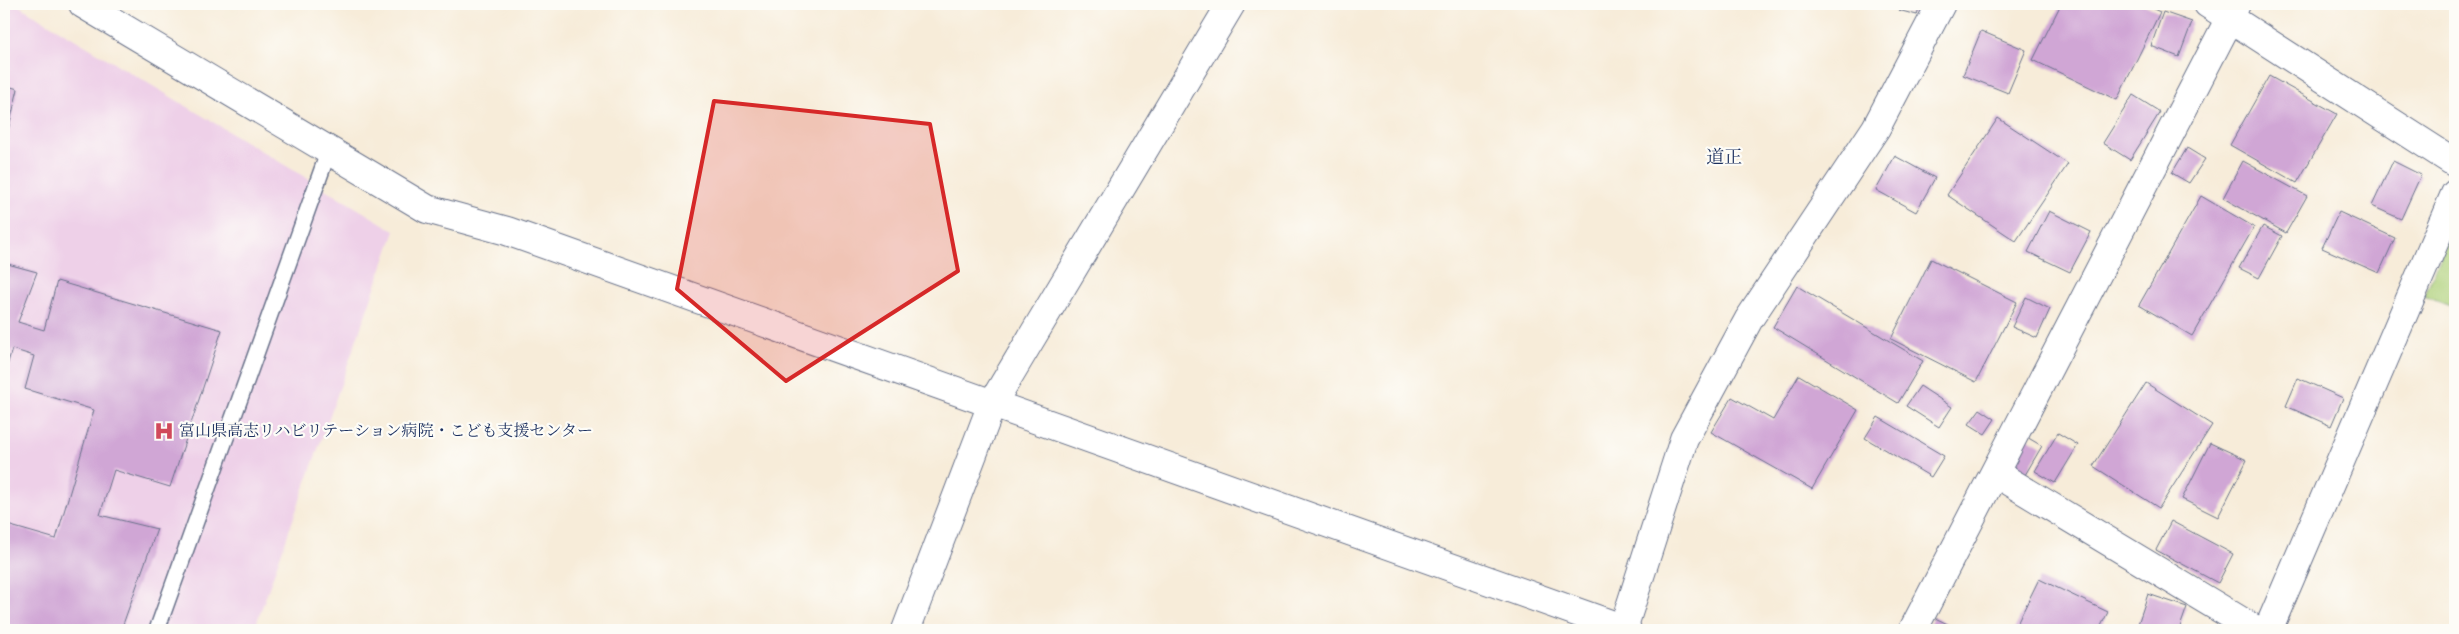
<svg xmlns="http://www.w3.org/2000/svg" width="2459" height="634" font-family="'Libre Bodoni','Noto Serif JP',serif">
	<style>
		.built { fill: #eed0e8 }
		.green { fill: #aed079; stroke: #64806c }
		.building { fill: #d0a6d5 }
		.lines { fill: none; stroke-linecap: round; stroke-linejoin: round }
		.service-casing { stroke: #687189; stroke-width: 18 }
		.minor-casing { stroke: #687189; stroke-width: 30 }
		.service { stroke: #fff; stroke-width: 15 }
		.minor { stroke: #fff; stroke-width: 28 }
		.marked { fill: #d62828; fill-opacity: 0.2; stroke: #d62828; stroke-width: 4; stroke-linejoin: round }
		.labels { text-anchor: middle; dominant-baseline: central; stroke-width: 4.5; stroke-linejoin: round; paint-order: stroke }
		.poi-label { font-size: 16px; fill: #1b2f5e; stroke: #fdfcf7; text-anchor: start }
		.neighbourhood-label { font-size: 18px; fill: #1b2f5e; stroke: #fdfcf7 }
	</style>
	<rect width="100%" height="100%" fill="#fdfcf7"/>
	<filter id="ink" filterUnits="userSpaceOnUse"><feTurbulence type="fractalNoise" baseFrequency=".02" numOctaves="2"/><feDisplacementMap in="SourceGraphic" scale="10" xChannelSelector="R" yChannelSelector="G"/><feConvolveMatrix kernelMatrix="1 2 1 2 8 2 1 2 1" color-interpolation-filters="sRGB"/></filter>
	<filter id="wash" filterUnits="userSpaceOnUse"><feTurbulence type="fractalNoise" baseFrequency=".0096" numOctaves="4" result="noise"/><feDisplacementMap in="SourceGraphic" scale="20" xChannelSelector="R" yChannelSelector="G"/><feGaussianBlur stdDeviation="1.12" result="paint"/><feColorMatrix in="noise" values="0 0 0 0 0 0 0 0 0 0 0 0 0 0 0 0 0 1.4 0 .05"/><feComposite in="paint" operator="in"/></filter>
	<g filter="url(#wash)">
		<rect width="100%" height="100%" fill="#f7ecd9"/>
		<polygon class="built" points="4,4 16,4 395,231 254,630 4,630"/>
		<polygon class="green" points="2455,225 2455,308 2424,296"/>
		<g id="blocks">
			<g class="building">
				<polygon points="1899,4 1920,4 1917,15 1898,10"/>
				<polygon points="2061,4 2143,4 2160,12 2117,100 2033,60"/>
				<polygon points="2163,12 2192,22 2179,57 2151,46"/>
				<polygon points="1981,31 2026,50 2008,93 1963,75"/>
				<polygon points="2269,76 2337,114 2297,183 2230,145"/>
				<polygon points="4,85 18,89 4,147"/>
				<polygon points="2133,95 2160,112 2130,160 2103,143"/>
				<polygon points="1998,118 2068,164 2016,241 1947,195"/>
				<polygon points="2187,148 2205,159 2189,183 2172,173"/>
				<polygon points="1895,156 1935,178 1916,212 1876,190"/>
				<polygon points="2243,161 2307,196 2286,233 2223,198"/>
				<polygon points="2393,161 2421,175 2401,219 2372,206"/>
				<polygon points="2201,196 2254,227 2192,336 2139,305"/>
				<polygon points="2049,211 2091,232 2070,272 2028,252"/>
				<polygon points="2339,212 2395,238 2379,273 2322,248"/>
				<polygon points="2263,226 2282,236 2259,278 2239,268"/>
				<polygon points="1931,259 2017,302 1976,382 1891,339"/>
				<polygon points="4,263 37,272 18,322 44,330 57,281 222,330 170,487 114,470 100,515 157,529 121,630 4,630 4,524 56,539 94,410 25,389 34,356 12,349 4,376"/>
				<polygon points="1797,286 1923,361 1898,403 1773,327"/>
				<polygon points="2026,297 2050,309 2037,338 2012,327"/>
				<polygon points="1799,375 1858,410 1812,489 1711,432 1732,397 1773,420"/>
				<polygon points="2298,378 2343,398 2331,426 2286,406"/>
				<polygon points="2146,383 2212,425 2159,508 2093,466"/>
				<polygon points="1920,386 1952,407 1939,427 1906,406"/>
				<polygon points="1980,409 1995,419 1985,434 1969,424"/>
				<polygon points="1878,417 1944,456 1931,477 1865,438"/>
				<polygon points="2058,433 2078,445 2055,483 2035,471"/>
				<polygon points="2025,436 2042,446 2025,475 2008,466"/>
				<polygon points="2210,443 2247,460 2218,517 2182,499"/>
				<polygon points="2171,521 2233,554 2218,583 2156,550"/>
				<polygon points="2039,579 2108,612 2099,630 2014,630"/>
				<polygon points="2148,594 2187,607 2179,630 2136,630"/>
				<polygon points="1933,617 1960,630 1927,630"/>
			</g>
		</g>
	</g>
	<g filter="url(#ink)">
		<use href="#blocks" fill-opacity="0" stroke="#687189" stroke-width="1"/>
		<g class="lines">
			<defs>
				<polyline id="service" points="157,630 329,150"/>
				<g id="minor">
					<polyline points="83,4 427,209 507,231 1627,630"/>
					<polyline points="2208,4 2455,163"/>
					<polyline points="1995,473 2256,630"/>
					<polyline points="1623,629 1684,439 1749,319 1876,128 1941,4"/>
					<polyline points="906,630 992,404 1231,4"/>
					<polyline points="1913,630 2230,18 2236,4"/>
					<polyline points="2268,630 2455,194"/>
				</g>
			</defs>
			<use href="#service" class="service-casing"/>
			<use href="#minor" class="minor-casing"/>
			<use href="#service" class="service"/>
			<use href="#minor" class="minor"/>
		</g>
	</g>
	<path class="marked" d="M 714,101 L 930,124 L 958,271 L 786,381 L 677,289 Z"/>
	<defs>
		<symbol id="hospital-bare" viewBox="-9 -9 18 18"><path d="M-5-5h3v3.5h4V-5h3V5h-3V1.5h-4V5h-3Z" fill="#d1495b" stroke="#fdfcf7" stroke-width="2.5" paint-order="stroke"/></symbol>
	</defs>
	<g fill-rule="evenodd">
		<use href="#hospital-bare" x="150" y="417" width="28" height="28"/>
	</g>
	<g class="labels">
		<g class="poi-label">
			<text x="179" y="431">富山県高志リハビリテーション病院・こども支援センター</text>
		</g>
		<g class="neighbourhood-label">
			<text x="1724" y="157">道正</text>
		</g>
	</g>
	<rect width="2459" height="634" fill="none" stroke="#fdfcf7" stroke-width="20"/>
</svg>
